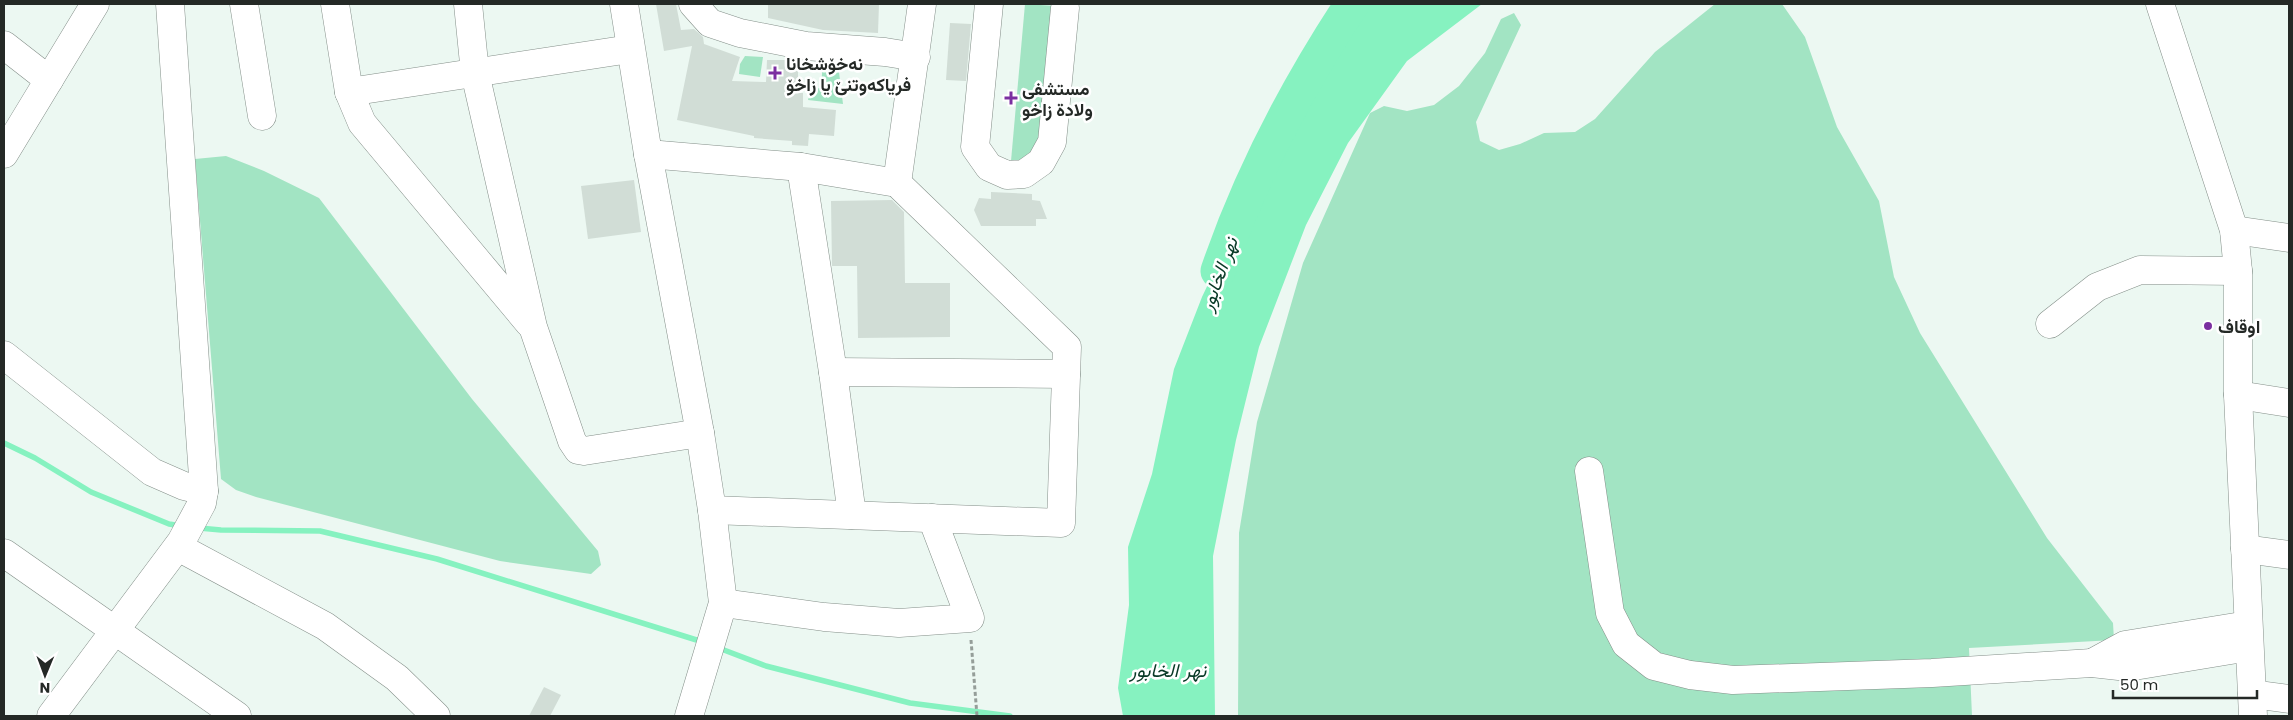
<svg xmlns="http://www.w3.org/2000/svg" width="2293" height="720" font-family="Poppins,Vazirmatn,sans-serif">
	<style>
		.green { fill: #a2e4c3 }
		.water { fill: #86f2c0 }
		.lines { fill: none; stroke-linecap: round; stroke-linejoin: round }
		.stream { stroke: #86f2c0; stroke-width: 5.5 }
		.river { stroke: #86f2c0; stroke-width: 35 }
		.building { fill: #d1ddd6 }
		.minor-casing { stroke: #848f89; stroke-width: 29 }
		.path { stroke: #959e99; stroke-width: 3; stroke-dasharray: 4 2.5; stroke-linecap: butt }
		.minor { stroke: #fff; stroke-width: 28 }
		.poi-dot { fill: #7b2fa0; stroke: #fff; stroke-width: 2 }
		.labels { text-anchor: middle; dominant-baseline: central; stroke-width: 5; stroke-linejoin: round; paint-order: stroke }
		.poi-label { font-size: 18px; font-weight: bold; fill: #242926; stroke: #fff; text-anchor: start }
		.water-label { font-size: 19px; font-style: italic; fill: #083926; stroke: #fff }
	</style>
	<rect width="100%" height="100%" fill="#ecf8f2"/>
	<g class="green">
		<polygon points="1025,4 1056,6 1040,150 1015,163 1011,161"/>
		<polygon points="1715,4 1782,4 1805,37 1837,127 1879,201 1894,277 1920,333 2047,538 2113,623 2114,640 1969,648 1972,716 1238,716 1239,533 1257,422 1303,263 1370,113 1384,106 1407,111 1434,105 1459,86 1485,53 1501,19 1514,13 1521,25 1476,122 1480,141 1499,150 1520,144 1544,133 1575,132 1595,119 1655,52"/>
		<polygon points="745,56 763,57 760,77 739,74 740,64"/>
		<polygon points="823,61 838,64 843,104 808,100 810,93 821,87"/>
		<polygon points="226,156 264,171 319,198 472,399 598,551 601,565 591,574 500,561 256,497 236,490 221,479 195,159"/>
	</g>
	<polygon class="water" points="1360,4 1482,4 1407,61 1348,143 1306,225 1259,347 1236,440 1213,556 1215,716 1123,716 1118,688 1129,605 1128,547 1152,474 1174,369 1202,297 1260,175 1322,75"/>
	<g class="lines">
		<g class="stream">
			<polyline points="4,443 35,458 91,492 169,524 182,526"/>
			<polyline points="199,528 221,530 320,531 437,559 703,642"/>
			<polyline points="716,647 766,666 910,703 1010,716"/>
		</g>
		<path class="river" d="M 1218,271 C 1250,177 1298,86 1352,4"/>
	</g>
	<g class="building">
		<polygon points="656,4 676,4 681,30 694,29 703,37 704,44 740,57 732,81 766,82 767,60 798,60 798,93 803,93 803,107 836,110 834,136 809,134 808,146 792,145 792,141 754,138 754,136 677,120 692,46 664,51"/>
		<polygon points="768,4 879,4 878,33 823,30 768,18"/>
		<polygon points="950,23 971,24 966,81 946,80"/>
		<polygon points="634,180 641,232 588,239 581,186"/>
		<polygon points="991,192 1032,194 1032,200 1040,201 1047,219 1036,219 1036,226 981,226 974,210 979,198 991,199"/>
		<polygon points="892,200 904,212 905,283 950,283 950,337 858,338 857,266 832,266 831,201"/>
		<polygon points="544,687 561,695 550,716 529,716"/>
	</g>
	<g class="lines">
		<defs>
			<g id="minor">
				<polyline points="244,4 262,116"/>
				<polyline points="335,4 349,92 362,123 529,323"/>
				<polyline points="468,4 475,73 533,327 572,441 578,450 584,451 700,433"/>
				<polyline points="624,4 648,154 700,433 712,510 723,603 689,716"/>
				<polyline points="693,4 710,23 740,33 806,46 885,52 916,57"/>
				<polyline points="989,4 975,147 989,167 1007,175 1024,174 1041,162 1052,142 1065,8"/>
				<polyline points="2160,4 2234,230 2238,271 2238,395 2253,716"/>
				<polyline points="4,45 49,80"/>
				<polyline points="349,92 630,49"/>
				<polyline points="4,154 95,4"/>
				<polyline points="648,154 801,167 897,183 1067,347 1061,523 712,510"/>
				<polyline points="801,167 833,372"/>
				<polyline points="897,183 922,4"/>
				<polyline points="2234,230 2289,238"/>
				<polyline points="2050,324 2097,287 2140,270 2238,271"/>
				<polyline points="4,355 152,472 184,486 204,491"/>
				<polyline points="2238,395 2289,403"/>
				<polyline points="1589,471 1610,613 1626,644 1654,666 1690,675 1733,680 1932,673 2092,663 2128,667 2249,647"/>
				<polyline points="852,515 833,372 1066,374"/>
				<polyline points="178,547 325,626 397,678 436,716"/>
				<polyline points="2245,549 2289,555"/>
				<polyline points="4,553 237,716"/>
				<polyline points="723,603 824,617 899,623 970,618 932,518"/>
				<polyline points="2092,663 2125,645 2248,625"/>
				<polyline points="2252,694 2289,699"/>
				<polyline points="51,716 181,542 202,503 204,491 170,4"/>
			</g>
		</defs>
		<use href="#minor" class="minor-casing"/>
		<polyline class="path" points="971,640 977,716"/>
		<use href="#minor" class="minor"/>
	</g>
	<g class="poi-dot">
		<path d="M772.5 65.5h5v5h5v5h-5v5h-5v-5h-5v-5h5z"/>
		<path d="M1008.5 90.5h5v5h5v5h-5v5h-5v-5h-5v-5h5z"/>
		<circle cx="2208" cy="326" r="5"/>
	</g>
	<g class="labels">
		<g class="poi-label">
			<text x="786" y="63">نه‌خۆشخانا<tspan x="786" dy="21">فرياكه‌وتنێ يا زاخۆ</tspan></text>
			<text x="1022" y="88">مستشفى<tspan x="1022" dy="21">ولادة زاخو</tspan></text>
			<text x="2218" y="326">اوقاف</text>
		</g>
		<g class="water-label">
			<text transform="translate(1219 274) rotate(-70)">نهر الخابور</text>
			<text x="1168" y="670">نهر الخابور</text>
		</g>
	</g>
	<rect width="2293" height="720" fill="none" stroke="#242926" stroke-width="10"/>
	<g transform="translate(45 675) rotate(181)" stroke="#ffffff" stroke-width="4" paint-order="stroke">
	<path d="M0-4L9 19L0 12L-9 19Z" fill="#242926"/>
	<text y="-8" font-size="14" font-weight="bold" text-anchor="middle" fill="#242926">N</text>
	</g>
	<path d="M2113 690v8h144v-8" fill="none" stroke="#242926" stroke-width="2.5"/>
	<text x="2120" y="690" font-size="15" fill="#242926" stroke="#ffffff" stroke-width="4" paint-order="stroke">50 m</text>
</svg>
